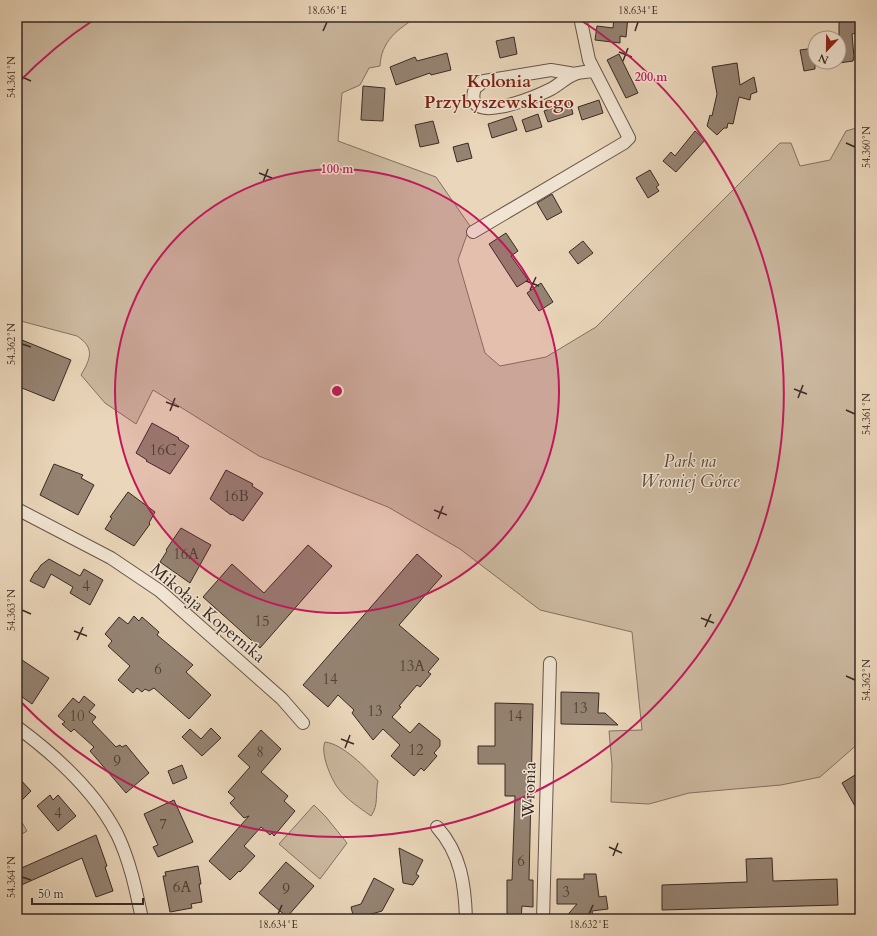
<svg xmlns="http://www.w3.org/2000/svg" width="877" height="936" font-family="Cardo,serif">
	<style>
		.green { fill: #ccb9a0; stroke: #827262 }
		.building { fill: #958372; stroke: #392a23 }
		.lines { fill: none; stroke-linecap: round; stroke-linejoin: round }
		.minor-casing { stroke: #655549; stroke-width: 14 }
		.minor { stroke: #f1e4d2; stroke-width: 12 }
		.ticks { fill: none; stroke: #392a23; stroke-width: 1.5 }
		.ring { fill: none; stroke: #c2185b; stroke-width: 2 }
		.labels { text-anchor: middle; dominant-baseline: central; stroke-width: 3; stroke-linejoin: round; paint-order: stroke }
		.number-label { font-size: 15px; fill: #504037 }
		.park-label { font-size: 17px; font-style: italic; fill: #56473c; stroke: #f1e4d2 }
		.street-label { font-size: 17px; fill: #392a23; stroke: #f1e4d2 }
		.neighbourhood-label { font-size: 18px; font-weight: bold; fill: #7a1f14; stroke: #f1e4d2 }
		.centre { fill: #c2185b; stroke: #f1e4d2; stroke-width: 2 }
		.ring-label { font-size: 12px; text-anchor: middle; font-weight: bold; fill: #c2185b; stroke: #f1e4d2; stroke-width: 3; stroke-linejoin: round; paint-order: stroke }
		.neatline { fill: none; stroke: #392a23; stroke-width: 1.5 }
		.ticks-label { font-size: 10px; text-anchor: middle; fill: #392a23 }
	</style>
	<rect width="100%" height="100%" fill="#ead6ba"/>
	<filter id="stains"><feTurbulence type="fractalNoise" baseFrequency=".005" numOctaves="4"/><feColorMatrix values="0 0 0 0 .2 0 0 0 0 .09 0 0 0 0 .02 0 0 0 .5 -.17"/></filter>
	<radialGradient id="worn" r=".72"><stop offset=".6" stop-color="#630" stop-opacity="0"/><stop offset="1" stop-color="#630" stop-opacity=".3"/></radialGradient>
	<g class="green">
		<path d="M 17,17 L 417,17 C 398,29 381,41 380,66 L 369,68 L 360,85 L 342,93 L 338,141 L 436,177 L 470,226 L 458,260 L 485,353 L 500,366 L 546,357 L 596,327 L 780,143 L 791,143 L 800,166 L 830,160 L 846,131 L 860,127 L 860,742 L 820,777 L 781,785 L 689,793 L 649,804 L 611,802 L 612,765 L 609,731 L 642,730 L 632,632 L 540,610 L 460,549 L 388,507 L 259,456 L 153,390 L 136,424 L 105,403 L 81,375 C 91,358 95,348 77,336 L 17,320 Z"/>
		<path d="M 325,742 C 343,744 366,768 378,781 C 375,794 379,805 371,816 C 360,808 346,799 338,788 C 331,779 320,753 325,742 Z"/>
		<polygon points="314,805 326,817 347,843 320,879 279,844"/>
		<polygon points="17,814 27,831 17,837"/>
	</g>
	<g class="building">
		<polygon points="614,17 628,17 626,37 620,36 620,43 595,40 597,26 613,28"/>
		<polygon points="855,19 857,33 852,34 854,57 853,61 839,63 839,22"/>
		<polygon points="514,37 517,54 500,58 496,41"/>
		<polygon points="815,48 815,69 804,71 800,50"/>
		<polygon points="447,53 451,70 431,75 430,73 396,85 390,67 415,57 417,61"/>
		<polygon points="619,54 638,93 626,98 607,60"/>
		<polygon points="737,63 740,85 754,77 757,92 751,94 750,100 739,97 733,124 728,123 727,128 724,128 717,135 707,126 710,115 712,116 717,94 712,67"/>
		<polygon points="363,86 385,88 383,121 361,120"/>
		<polygon points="599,100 603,113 582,120 578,107"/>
		<polygon points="570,102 573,114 548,122 544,111"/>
		<polygon points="538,114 542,127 526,132 522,120"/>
		<polygon points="512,116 517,130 492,138 488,124"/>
		<polygon points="433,121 439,143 420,147 415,125"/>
		<polygon points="695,131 705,140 676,172 663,161 671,152 675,156"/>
		<polygon points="468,143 472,158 457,162 453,147"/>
		<polygon points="650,170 659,185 656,187 659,191 648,198 636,178"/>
		<polygon points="552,194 562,212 547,220 537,203"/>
		<polygon points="506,233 518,251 511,256 528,280 517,287 489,244"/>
		<polygon points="583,241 593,253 578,264 569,252"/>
		<polygon points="541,283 553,302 539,311 527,293"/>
		<polygon points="17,338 71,360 54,401 17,386"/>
		<polygon points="152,423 179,438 178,439 189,446 170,474 146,461 147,460 136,453"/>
		<polygon points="54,464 83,475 81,478 94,485 78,515 40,495"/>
		<polygon points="226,470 253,484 252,486 263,493 243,521 232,514 231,515 210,499"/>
		<polygon points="128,492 155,512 149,523 150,524 134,546 105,529 112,518 110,517"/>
		<polygon points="181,528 211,545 190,583 160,562 167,551 166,550"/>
		<polygon points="308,545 332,566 260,648 203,597 232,564 264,593"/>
		<polygon points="417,554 442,576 399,625 439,659 428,672 431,674 420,687 417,685 399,706 401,707 392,717 410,733 419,723 440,740 440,746 434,753 437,756 424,771 421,768 414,776 391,756 400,745 383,729 373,740 352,713 354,710 338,695 328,707 303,685"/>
		<polygon points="49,559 80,576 84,569 103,580 90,605 70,593 73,587 51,574 44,588 30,581 35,572 37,571 41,565"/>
		<polygon points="134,616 139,621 142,617 159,632 157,635 193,665 186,672 211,695 189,719 154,688 149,691 145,689 142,692 137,688 133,693 118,680 130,666 108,646 112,641 105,634 119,617 128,624"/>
		<polygon points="22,660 49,678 32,704 18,694 21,689 17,686 17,668"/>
		<polygon points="561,692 599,693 598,713 605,713 618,725 561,724"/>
		<polygon points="84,696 95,705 89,712 96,717 92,722 116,747 120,745 122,747 126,745 149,773 126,793 90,751 94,747 74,729 71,732 62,724 65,722 58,716 73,698 79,703"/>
		<polygon points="495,703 533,704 529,880 533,880 533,907 522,906 521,919 507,919 507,880 512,880 515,796 505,796 505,764 478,764 478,746 495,746"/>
		<polygon points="211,728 221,738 202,756 182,737 190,729 201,739"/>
		<polygon points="261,730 281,749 261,772 288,796 284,801 295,811 274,836 272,833 270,835 261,827 244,846 255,856 240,872 239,871 230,880 209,861 249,816 244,818 230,803 235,798 228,792 250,767 238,756"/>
		<polygon points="182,765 187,778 173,784 168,771"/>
		<polygon points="860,772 860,815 842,783"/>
		<polygon points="17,776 31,791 17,805"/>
		<polygon points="50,795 53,800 58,795 76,816 58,831 37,806"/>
		<polygon points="174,800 193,842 158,857 153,847 158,845 144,814"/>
		<polygon points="96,835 107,866 105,867 113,891 96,897 82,858 17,887 17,870"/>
		<polygon points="399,848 423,860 416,874 419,876 413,885 403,883"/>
		<polygon points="772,858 773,881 837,879 838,905 662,910 662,885 747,882 746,859"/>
		<polygon points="286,862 314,886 287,917 259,893"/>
		<polygon points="198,866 201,884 199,884 202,902 191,904 192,908 170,912 163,876 166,876 165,872"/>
		<polygon points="584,874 596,874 599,897 606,896 608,909 592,911 593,919 564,919 577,904 557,904 557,879 584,879"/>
		<polygon points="374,878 394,889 382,911 354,919 351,907 361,904"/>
	</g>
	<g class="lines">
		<defs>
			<g id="minor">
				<path d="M 575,74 L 551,70 L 484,81 L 475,88 C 461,129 538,96 551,89 C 559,85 566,77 575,74 C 580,72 588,72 593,71"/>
				<polyline points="473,232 624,143 629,138 589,60 580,17"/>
				<polyline points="17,509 111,558 160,591 282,699 303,723"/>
				<path d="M 17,727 C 55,755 95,791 117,834 C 130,861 136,890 142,919"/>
				<path d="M 437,827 C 461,854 465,885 466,919"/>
				<polyline points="543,919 550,663"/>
			</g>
		</defs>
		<use href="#minor" class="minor-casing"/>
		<use href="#minor" class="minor"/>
	</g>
	<path class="ticks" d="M 323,31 L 327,22M 635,31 L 638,22M 619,52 L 632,57M 623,61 L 628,48M 22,77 L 31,81M 846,143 L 855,147M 259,173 L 272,178M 263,182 L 268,169M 526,281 L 539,286M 530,290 L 536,277M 22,344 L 31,347M 794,389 L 807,394M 798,398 L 803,385M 166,402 L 179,407M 846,410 L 855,414M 170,411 L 175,398M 434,510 L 447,515M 438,519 L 443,506M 22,610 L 31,614M 701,618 L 714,623M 705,627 L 711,614M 74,631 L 87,636M 77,640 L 83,627M 846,676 L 855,680M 341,739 L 354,744M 345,748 L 350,735M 609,847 L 622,853M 613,856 L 618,843M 22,877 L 31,880M 278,914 L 282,905M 589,914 L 593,905"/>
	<circle cx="337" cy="391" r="222" fill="#c2185b" fill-opacity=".12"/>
	<g class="ring">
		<circle cx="337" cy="391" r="222"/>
		<path d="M18 83A444 444 0 0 1 95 19M579 19A444 444 0 1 1 18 699"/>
	</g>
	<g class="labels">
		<g class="number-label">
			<text x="163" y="450">16C</text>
			<text x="236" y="496">16B</text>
			<text x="186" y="554">16A</text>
			<text x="86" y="586">4</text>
			<text x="262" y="621">15</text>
			<text x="412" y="666">13A</text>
			<text x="158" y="669">6</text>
			<text x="330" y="679">14</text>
			<text x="580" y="708">13</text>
			<text x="375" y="711">13</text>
			<text x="77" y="716">10</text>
			<text x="515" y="716">14</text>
			<text x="416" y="750">12</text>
			<text x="260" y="752">8</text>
			<text x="117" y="761">9</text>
			<text x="58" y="813">4</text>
			<text x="163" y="824">7</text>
			<text x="521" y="861">6</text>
			<text x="182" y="887">6A</text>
			<text x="286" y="889">9</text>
			<text x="566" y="892">3</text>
		</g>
		<g class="park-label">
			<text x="690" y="461">Park na<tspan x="690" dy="20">Wroniej Górce</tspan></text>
		</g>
		<g class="street-label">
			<text transform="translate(208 613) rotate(40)">Mikołaja Kopernika</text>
			<text transform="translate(529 790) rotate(-88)">Wronia</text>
		</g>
		<g class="neighbourhood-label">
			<text x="499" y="81">Kolonia<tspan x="499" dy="21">Przybyszewskiego</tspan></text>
		</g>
	</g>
	<circle cx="337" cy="391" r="6" class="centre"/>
	<g class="ring-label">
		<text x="651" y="81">200 m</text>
		<text x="337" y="173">100 m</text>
	</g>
	<rect width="877" height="936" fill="none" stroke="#ead6ba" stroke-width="44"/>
	<g transform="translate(827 50) rotate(202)"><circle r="19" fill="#f1e4d2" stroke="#a79a8c"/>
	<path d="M0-3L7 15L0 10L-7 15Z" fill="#8f2418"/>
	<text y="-6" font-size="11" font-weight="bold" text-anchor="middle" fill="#392a23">N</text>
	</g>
	<path d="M32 898v6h111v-6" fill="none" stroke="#392a23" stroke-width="2"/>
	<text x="38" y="898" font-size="12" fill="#392a23" stroke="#f1e4d2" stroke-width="3" paint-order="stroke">50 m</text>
	<rect x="22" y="22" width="833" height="892" class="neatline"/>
	<g class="ticks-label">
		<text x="327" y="14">18.636°E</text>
		<text x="638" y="14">18.634°E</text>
		<text transform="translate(11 77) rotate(-90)" y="4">54.361°N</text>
		<text transform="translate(866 147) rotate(-90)" y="4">54.360°N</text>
		<text transform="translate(11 344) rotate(-90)" y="4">54.362°N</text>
		<text transform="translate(866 414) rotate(-90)" y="4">54.361°N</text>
		<text transform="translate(11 610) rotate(-90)" y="4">54.363°N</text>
		<text transform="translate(866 680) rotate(-90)" y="4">54.362°N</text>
		<text transform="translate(11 877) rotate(-90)" y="4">54.364°N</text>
		<text x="278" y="928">18.634°E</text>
		<text x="589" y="928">18.632°E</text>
	</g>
	<rect width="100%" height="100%" filter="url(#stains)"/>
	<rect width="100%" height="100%" fill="url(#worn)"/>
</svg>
